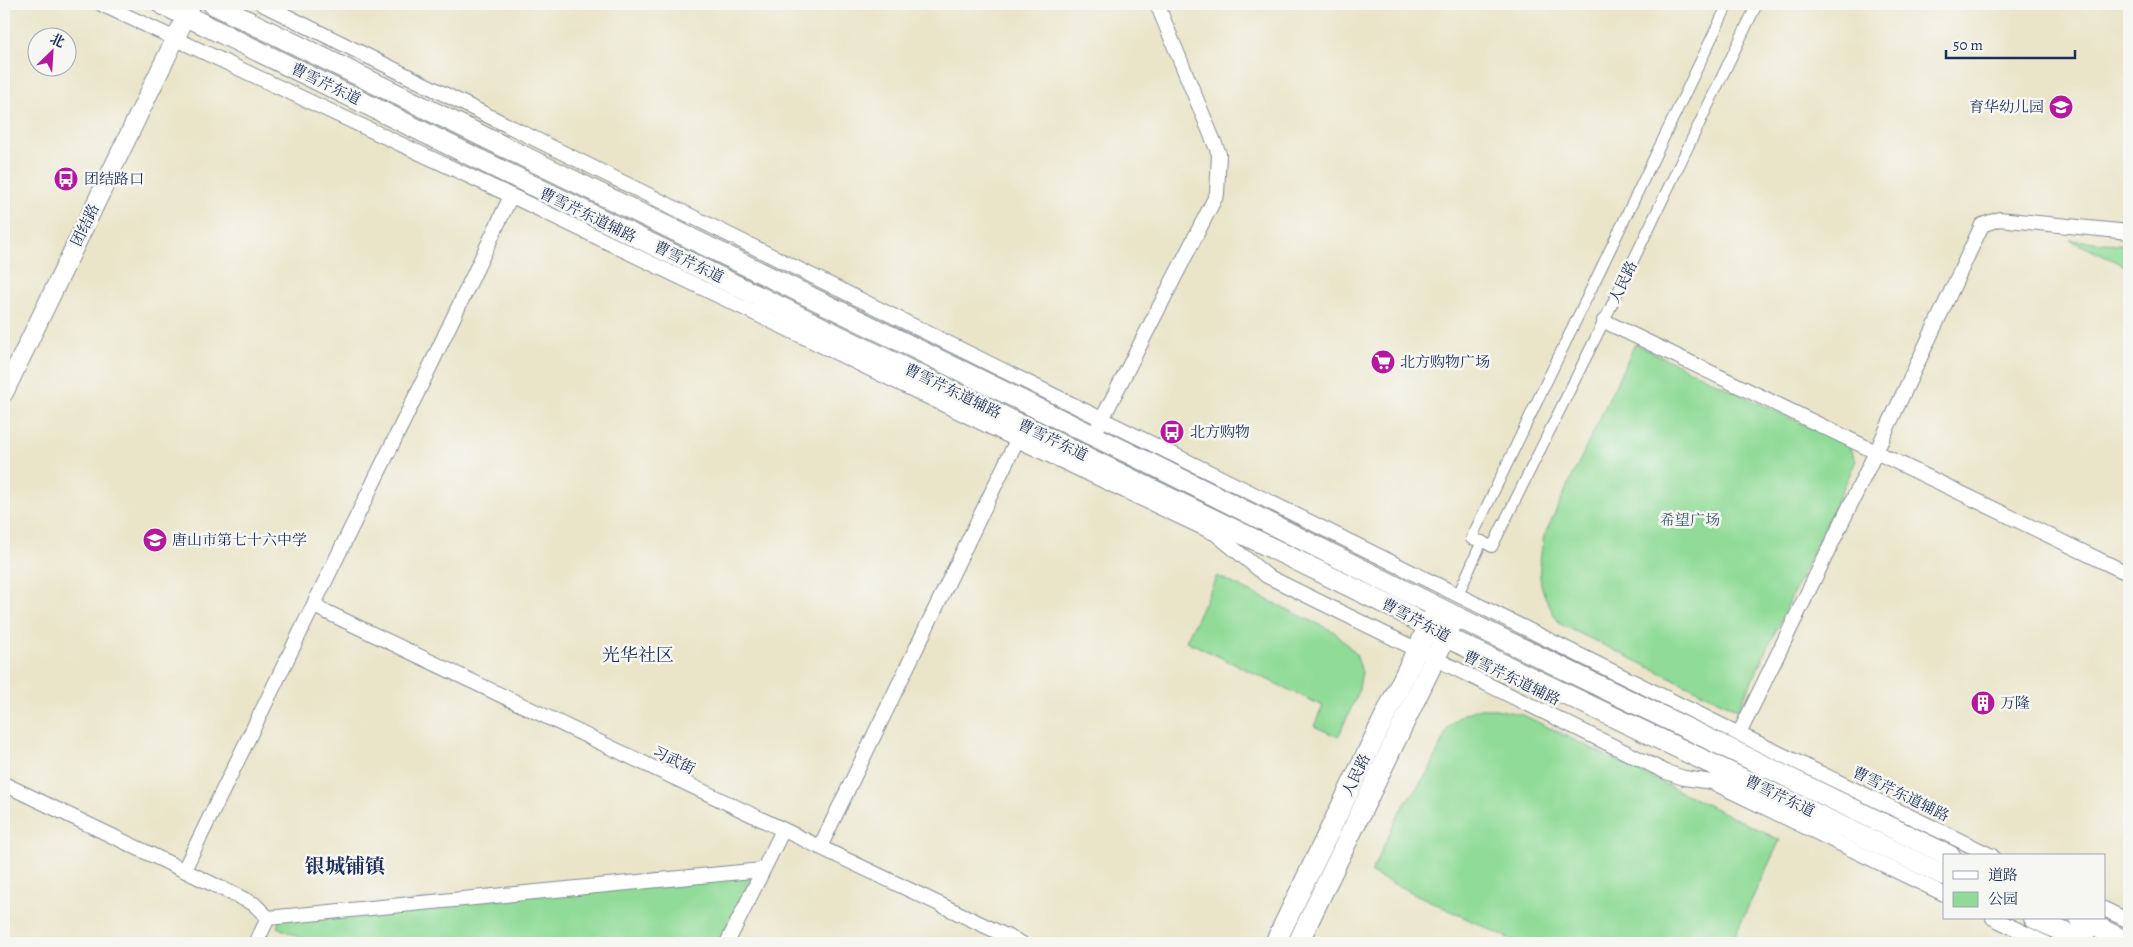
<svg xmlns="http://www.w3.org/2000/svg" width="2133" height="947" font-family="Alegreya,'Noto Serif SC',serif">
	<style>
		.green { fill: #90db97; stroke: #56857a }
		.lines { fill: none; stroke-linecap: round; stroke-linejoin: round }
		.pedestrian-casing { stroke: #828a94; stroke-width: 12 }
		.minor-casing { stroke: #828a94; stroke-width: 16 }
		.tertiary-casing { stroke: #828a94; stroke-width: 20 }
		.secondary-casing { stroke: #828a94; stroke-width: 22 }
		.pedestrian { stroke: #fff; stroke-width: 10 }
		.minor { stroke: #fff; stroke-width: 14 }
		.tertiary { stroke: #fff; stroke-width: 18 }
		.secondary { stroke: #fff; stroke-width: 20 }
		.labels { text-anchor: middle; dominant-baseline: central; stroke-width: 5; stroke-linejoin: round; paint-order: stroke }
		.street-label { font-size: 15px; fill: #1b2f5e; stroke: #f6f6f2 }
		.poi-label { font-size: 15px; fill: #1b2f5e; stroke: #f6f6f2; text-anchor: start }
		.park-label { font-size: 15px; fill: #385a6c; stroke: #f6f6f2 }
		.quarter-label { font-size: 18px; fill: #1b2f5e; stroke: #f6f6f2 }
		.district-label { font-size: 20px; font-weight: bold; fill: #1b2f5e; stroke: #f6f6f2 }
	</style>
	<rect width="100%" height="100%" fill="#f6f6f2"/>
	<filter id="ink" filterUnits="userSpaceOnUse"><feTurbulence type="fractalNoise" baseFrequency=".02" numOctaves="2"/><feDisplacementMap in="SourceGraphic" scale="10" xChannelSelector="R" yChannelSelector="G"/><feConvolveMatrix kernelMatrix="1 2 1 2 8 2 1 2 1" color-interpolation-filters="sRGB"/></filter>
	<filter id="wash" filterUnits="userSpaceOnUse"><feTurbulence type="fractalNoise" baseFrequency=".0096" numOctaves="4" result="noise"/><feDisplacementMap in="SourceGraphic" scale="20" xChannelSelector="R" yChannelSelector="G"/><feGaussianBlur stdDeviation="1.12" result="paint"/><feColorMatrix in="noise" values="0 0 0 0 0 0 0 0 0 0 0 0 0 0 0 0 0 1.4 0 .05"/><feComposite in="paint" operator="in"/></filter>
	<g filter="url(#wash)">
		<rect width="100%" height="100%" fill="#eae5c9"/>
		<g class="green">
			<polygon points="2070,240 2129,245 2129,268"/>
			<path d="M 1635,344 L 1849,446 L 1856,461 L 1738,710 L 1560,624 C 1538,589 1536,577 1544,536 Z"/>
			<polygon points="1217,576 1335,632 1356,654 1362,672 1358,693 1338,737 1314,726 1323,706 1186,641"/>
			<polygon points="1476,709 1496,709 1523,715 1780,840 1731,943 1518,943 1371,873 1400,811 1429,771 1448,728 1460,716"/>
			<polygon points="759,864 720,943 311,943 277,927 281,916"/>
		</g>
	</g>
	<g filter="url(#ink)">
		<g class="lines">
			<defs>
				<g id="pedestrian">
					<polyline points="1728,4 1471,539 1482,541 1492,547 1604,321 1757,4"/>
					<polyline points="1458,595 1482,541"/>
				</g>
				<g id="minor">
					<polyline points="101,4 518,199 1017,440 1216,534 1267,576 1666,772 1684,778 1712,782 1944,894"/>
					<polyline points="262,4 1739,734 1992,856"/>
					<polyline points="1604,321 2129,574"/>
					<polyline points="1098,427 1217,194 1219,154 1157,4"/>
					<polyline points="314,606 1021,943"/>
					<polyline points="1739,734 1876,452 1982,225 1999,219 2129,232"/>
					<polyline points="4,784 254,904 268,918"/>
					<polyline points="820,847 1017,440"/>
					<polyline points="184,870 427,373 511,196"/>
					<polyline points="2104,909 2129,921"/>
					<polyline points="1993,918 2045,943"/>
					<polyline points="256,943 268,918 762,870"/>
					<polyline points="727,943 783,830"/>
				</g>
				<polyline id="tertiary" points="4,393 192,4"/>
				<g id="secondary">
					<polyline points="162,4 1400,611 1446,637 1944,875"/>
					<polyline points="213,4 1155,466 1455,616 1950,856"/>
					<polyline points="2034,918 2086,943"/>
					<polyline points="2079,918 2129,943"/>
					<polyline points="1275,943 1434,615"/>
					<polyline points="1298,943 1451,625"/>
				</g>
			</defs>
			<use href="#pedestrian" class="pedestrian-casing"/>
			<use href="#minor" class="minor-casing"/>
			<use href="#tertiary" class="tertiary-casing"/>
			<use href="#secondary" class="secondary-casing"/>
			<use href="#pedestrian" class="pedestrian"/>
			<use href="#minor" class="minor"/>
			<use href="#tertiary" class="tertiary"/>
			<use href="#secondary" class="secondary"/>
		</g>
	</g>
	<defs>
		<symbol id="school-disc" viewBox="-11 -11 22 22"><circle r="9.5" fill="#b5179e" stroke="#f6f6f2"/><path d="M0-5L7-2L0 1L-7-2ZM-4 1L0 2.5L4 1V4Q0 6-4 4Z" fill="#fff"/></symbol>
		<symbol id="bus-disc" viewBox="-11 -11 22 22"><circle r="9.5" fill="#b5179e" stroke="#f6f6f2"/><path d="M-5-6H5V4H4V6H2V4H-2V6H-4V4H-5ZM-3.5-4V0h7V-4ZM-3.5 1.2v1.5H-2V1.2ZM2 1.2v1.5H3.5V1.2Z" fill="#fff"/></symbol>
		<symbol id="supermarket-disc" viewBox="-11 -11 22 22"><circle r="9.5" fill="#b5179e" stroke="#f6f6f2"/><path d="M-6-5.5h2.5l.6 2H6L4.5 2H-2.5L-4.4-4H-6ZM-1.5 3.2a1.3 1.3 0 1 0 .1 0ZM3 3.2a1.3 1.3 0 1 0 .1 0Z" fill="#fff"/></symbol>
		<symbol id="building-disc" viewBox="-11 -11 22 22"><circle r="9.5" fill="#b5179e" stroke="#f6f6f2"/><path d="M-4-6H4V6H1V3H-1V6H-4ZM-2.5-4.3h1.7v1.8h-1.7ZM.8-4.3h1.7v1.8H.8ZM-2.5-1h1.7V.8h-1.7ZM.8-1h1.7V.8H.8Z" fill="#fff"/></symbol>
	</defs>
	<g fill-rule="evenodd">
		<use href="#school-disc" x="2047" y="93" width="28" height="28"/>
		<use href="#bus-disc" x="52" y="165" width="28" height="28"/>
		<use href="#supermarket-disc" x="1369" y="348" width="28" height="28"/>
		<use href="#bus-disc" x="1158" y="418" width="28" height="28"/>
		<use href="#school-disc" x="141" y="526" width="28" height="28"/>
		<use href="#building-disc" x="1969" y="689" width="28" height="28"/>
	</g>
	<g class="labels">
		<g class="street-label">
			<text transform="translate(326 84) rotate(26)">曹雪芹东道</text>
			<text transform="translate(588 215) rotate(26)">曹雪芹东道辅路</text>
			<text transform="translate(85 225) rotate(-64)">团结路</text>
			<text transform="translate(689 262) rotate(26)">曹雪芹东道</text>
			<text transform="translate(1623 282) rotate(-64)">人民路</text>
			<text transform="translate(953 391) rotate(26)">曹雪芹东道辅路</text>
			<text transform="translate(1053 440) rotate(26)">曹雪芹东道</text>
			<text transform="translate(1416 620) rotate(28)">曹雪芹东道</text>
			<text transform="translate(1512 678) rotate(26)">曹雪芹东道辅路</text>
			<text transform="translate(674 760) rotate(26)">习武街</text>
			<text transform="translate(1356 775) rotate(-64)">人民路</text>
			<text transform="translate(1901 794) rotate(26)">曹雪芹东道辅路</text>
			<text transform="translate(1780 796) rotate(26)">曹雪芹东道</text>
		</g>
		<g class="poi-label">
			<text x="2044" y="107" text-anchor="end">育华幼儿园</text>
			<text x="84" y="179">团结路口</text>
			<text x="1400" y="362">北方购物广场</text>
			<text x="1190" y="432">北方购物</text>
			<text x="172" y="540">唐山市第七十六中学</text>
			<text x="2000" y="703">万隆</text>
		</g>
		<g class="park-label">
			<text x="1690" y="520">希望广场</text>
		</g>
		<g class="quarter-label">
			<text x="638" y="655">光华社区</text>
		</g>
		<g class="district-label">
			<text x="345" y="866">银城铺镇</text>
		</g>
	</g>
	<rect width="2133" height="947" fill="none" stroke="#f6f6f2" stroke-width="20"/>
	<rect x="1943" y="854" width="162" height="65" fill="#f6f6f2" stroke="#9ea6b7"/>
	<rect x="1953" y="871" width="25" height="8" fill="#ffffff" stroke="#9ea6b7"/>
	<text x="1988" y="880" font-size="15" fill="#1b2f5e">道路</text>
	<rect x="1953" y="892" width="25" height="15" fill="#90db97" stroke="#9ea6b7"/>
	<text x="1988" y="904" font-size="15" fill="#1b2f5e">公园</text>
	<g transform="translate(52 52) rotate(25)"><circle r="24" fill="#f6f6f2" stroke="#9ea6b7"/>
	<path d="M0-4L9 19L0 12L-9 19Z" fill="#b5179e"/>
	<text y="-8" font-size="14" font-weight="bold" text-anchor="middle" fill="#1b2f5e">北</text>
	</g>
	<path d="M1946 50v8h129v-8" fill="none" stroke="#1b2f5e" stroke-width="2.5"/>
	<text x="1953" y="50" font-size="15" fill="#1b2f5e" stroke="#f6f6f2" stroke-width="4" paint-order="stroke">50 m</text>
</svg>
